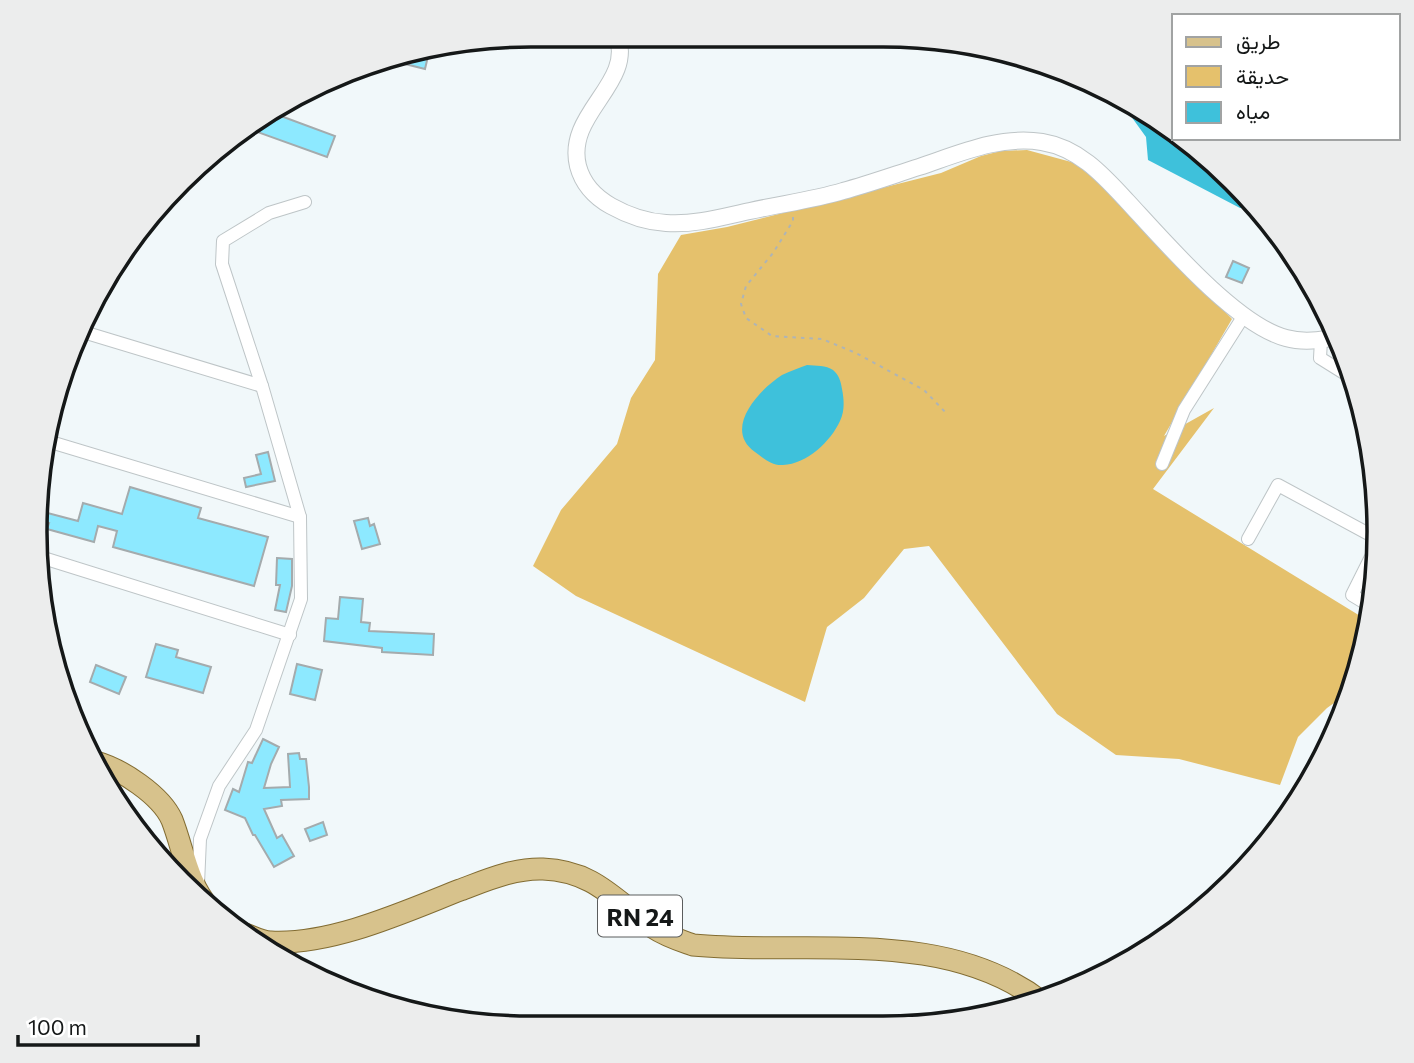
<svg xmlns="http://www.w3.org/2000/svg" width="1414" height="1063" font-family="Commissioner,Vazirmatn,sans-serif">
	<style>
		.green { fill: #e5c16c }
		.water { fill: #3ec1db }
		.building { fill: #8de9ff; stroke: #a4abad; stroke-width: 2 }
		.lines { fill: none; stroke-linecap: round; stroke-linejoin: round }
		.minor-casing { stroke: #bec5c7; stroke-width: 14 }
		.tertiary-casing { stroke: #bec5c7; stroke-width: 18 }
		.primary-casing { stroke: #826c32; stroke-width: 23 }
		.path { stroke: #aeb4b6; stroke-width: 2; stroke-dasharray: 3.5 5; stroke-linecap: butt }
		.minor { stroke: #fff; stroke-width: 12 }
		.tertiary { stroke: #fff; stroke-width: 16 }
		.primary { stroke: #d7c28c; stroke-width: 21 }
		.labels { text-anchor: middle; dominant-baseline: central; stroke-width: 7; stroke-linejoin: round; paint-order: stroke }
		.shield { fill: #fff; stroke: #5b5d5d; stroke-width: 2 }
		.shield-label { font-size: 24px; font-weight: bold; fill: #151818 }
		.rim { fill: none; stroke: #151818; stroke-width: 3.5 }
	</style>
	<rect width="100%" height="100%" fill="#f1f8fa"/>
	<polygon class="green" points="1027,150 1075,163 1112,194 1232,319 1164,436 1214,408 1153,489 1370,622 1351,691 1327,708 1298,737 1280,785 1179,759 1116,755 1057,714 929,546 904,549 864,598 827,627 805,702 576,596 533,566 561,510 617,444 631,398 655,360 658,274 681,235 727,227 941,173 981,156 1001,151"/>
	<g class="water">
		<polygon points="1120,101 1159,119 1174,132 1174,138 1182,138 1233,180 1255,207 1240,208 1148,160 1146,137"/>
		<path d="M 807,365 C 816,366 826,365 833,370 C 839,375 841,382 842,389 C 844,399 845,411 840,421 C 831,441 807,464 783,465 C 772,466 763,458 755,452 C 722,429 760,389 782,375 C 790,371 799,368 807,365 Z"/>
	</g>
	<g class="building">
		<polygon points="420,50 429,52 425,69 385,59 403,52"/>
		<polygon points="270,112 335,136 327,157 249,129"/>
		<polygon points="1233,261 1249,268 1242,283 1226,277"/>
		<polygon points="268,452 275,481 246,487 244,478 261,474 256,455"/>
		<polygon points="130,487 201,508 198,518 268,537 254,586 113,547 117,531 98,526 94,542 47,529 49,523 39,522 40,511 78,521 83,503 122,514"/>
		<polygon points="368,518 370,526 374,524 380,544 362,549 354,521"/>
		<polygon points="277,558 292,559 292,586 286,612 275,610 280,585 276,585"/>
		<polygon points="340,597 363,599 361,622 370,623 369,631 434,634 433,655 382,652 382,648 324,641 326,618 338,619"/>
		<polygon points="156,644 178,650 176,657 211,667 203,693 146,677"/>
		<polygon points="297,664 322,670 315,700 290,694"/>
		<polygon points="96,665 126,677 119,694 90,682"/>
		<polygon points="263,739 279,747 271,764 264,788 290,787 288,754 299,753 300,759 306,759 309,787 309,799 281,800 282,806 264,809 277,838 282,835 294,856 274,867 255,835 253,835 245,818 225,810 233,789 239,792 248,762 252,763"/>
		<polygon points="323,822 327,835 310,841 305,829"/>
	</g>
	<g class="lines">
		<defs>
			<g id="minor">
				<polyline points="80,331 262,386"/>
				<polyline points="1321,340 1320,358 1352,378"/>
				<polyline points="44,440 300,517"/>
				<polyline points="1162,464 1184,410 1243,317"/>
				<polyline points="1248,539 1278,485 1378,539"/>
				<polyline points="37,556 290,635"/>
				<polyline points="1372,607 1352,595 1378,543"/>
				<polyline points="198,884 200,839 219,786 256,730 301,599 300,517 262,386 222,264 223,241 269,213 305,202"/>
			</g>
			<path id="tertiary" d="M 617,35 C 635,84 565,113 578,166 C 583,185 595,197 611,206 C 627,215 647,222 666,223 C 695,225 722,217 750,211 C 781,204 813,200 843,191 C 869,184 894,175 919,167 C 958,154 1000,135 1042,142 C 1079,148 1103,175 1127,201 C 1164,241 1236,325 1286,338 C 1304,343 1321,340 1339,337"/>
			<g id="primary">
				<path d="M 96,762 C 121,769 161,795 172,820 C 184,851 187,883 210,909"/>
				<path d="M 245,934 C 253,937 262,942 271,942 C 332,945 404,912 460,890 C 487,880 514,868 543,869 C 595,871 615,901 654,928 C 666,936 679,940 693,945 C 808,956 943,926 1042,1002"/>
			</g>
		</defs>
		<use href="#minor" class="minor-casing"/>
		<use href="#tertiary" class="tertiary-casing"/>
		<use href="#primary" class="primary-casing"/>
		<polyline class="path" points="793,217 793,221 773,253 746,286 741,304 746,318 772,336 822,339 856,353 924,390 947,414"/>
		<use href="#minor" class="minor"/>
		<use href="#tertiary" class="tertiary"/>
		<use href="#primary" class="primary"/>
	</g>
	<g class="labels">
		<rect class="shield" x="598" y="895.5" width="84" height="41" rx="5"/>
		<g class="shield-label">
			<text x="640" y="916">RN 24</text>
		</g>
	</g>
	<path d="M0 0H1414V1063H0ZM531 47H883A484 484 0 0 1 1367 531V532A484 484 0 0 1 883 1016H531A484 484 0 0 1 47 532V531A484 484 0 0 1 531 47Z" fill="#eceded" fill-rule="evenodd"/>
	<path class="rim" d="M531 47H883A484 484 0 0 1 1367 531V532A484 484 0 0 1 883 1016H531A484 484 0 0 1 47 532V531A484 484 0 0 1 531 47Z"/>
	<rect x="1172" y="14" width="228" height="126" fill="#ffffff" stroke="#a1a3a3" stroke-width="2"/>
	<rect x="1186" y="37" width="35" height="10" fill="#d7c28c" stroke="#a1a3a3" stroke-width="2"/>
	<text x="1236" y="49" font-size="21" fill="#151818">طريق</text>
	<rect x="1186" y="66" width="35" height="21" fill="#e5c16c" stroke="#a1a3a3" stroke-width="2"/>
	<text x="1236" y="84" font-size="21" fill="#151818">حديقة</text>
	<rect x="1186" y="102" width="35" height="21" fill="#3ec1db" stroke="#a1a3a3" stroke-width="2"/>
	<text x="1236" y="119" font-size="21" fill="#151818">مياه</text>
	<path d="M18 1035v10h180v-10" fill="none" stroke="#151818" stroke-width="3.5"/>
	<text x="28" y="1035" font-size="21" fill="#151818" stroke="#ffffff" stroke-width="5" paint-order="stroke">100 m</text>
</svg>
